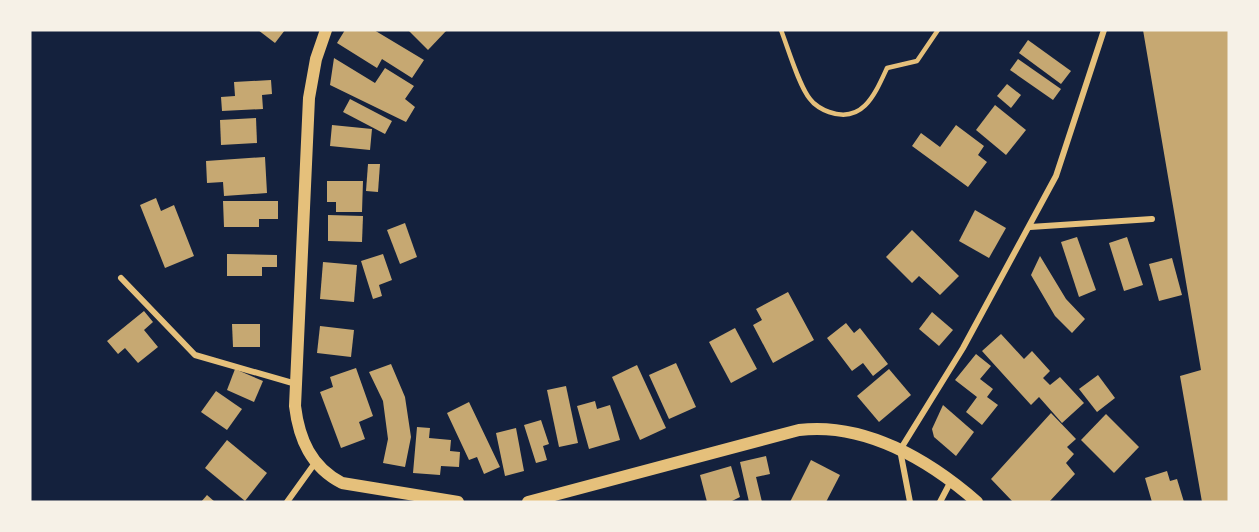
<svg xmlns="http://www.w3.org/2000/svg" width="1259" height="532" font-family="Poppins,sans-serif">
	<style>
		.building { fill: #c6a872 }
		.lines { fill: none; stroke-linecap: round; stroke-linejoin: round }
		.service { stroke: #e5c07b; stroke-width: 4.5 }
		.minor { stroke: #e5c07b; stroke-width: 6 }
		.secondary { stroke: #e5c07b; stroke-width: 12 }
	</style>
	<rect width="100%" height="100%" fill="#14213d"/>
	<g class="building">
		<polygon points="258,30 285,30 275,43"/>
		<polygon points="345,30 374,30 424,60 412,78 382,59 377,68 337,43"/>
		<polygon points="408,30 447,30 428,50"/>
		<polygon points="1143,30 1229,30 1229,502 1202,502 1180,376 1201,370"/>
		<polygon points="1028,40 1071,71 1061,84 1019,53"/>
		<polygon points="334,58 375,83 385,68 414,86 405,99 415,107 406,122 330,85"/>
		<polygon points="1018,59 1061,89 1053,100 1010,70"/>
		<polygon points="271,80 272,94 262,95 263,109 222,111 221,97 235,96 234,82"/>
		<polygon points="1007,84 1021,95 1011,108 997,96"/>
		<polygon points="350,99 392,121 385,134 343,112"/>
		<polygon points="995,105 1026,130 1006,155 976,130"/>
		<polygon points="256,118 257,143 221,145 220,120"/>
		<polygon points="332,125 372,129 370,150 330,146"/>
		<polygon points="956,125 984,146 978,155 987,162 968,187 912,146 921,133 940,147"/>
		<polygon points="265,157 267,193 224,196 223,182 207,183 206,161"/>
		<polygon points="368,164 380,164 378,192 366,191"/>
		<polygon points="327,181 363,181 362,212 336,212 336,202 327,202"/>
		<polygon points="156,198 161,211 174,205 194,256 165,268 140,205"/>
		<polygon points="223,201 278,201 278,219 259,219 259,227 224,227"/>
		<polygon points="975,210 1006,228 989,258 959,241"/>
		<polygon points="328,215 363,216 362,242 328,241"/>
		<polygon points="405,223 417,257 400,264 387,230"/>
		<polygon points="912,230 959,276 940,295 919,276 912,283 886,257"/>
		<polygon points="1077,237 1096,290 1079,297 1061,242"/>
		<polygon points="1127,237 1143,285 1124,291 1109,243"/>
		<polygon points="227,254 277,255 277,267 262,267 262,276 227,276"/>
		<polygon points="383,254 392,280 379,285 382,296 373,299 361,261"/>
		<polygon points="1040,256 1066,299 1085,319 1072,333 1055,316 1031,275"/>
		<polygon points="1172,258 1182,295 1159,301 1149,264"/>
		<polygon points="323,262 357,265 354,302 320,299"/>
		<polygon points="788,292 814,340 773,363 753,325 762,320 756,309"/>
		<polygon points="144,311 153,322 144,330 158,347 138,363 125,348 118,354 107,341"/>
		<polygon points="932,312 953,330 939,346 919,329"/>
		<polygon points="846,323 854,333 860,328 888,364 873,376 863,363 852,371 827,338"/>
		<polygon points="232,324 260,324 260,347 233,347"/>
		<polygon points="320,326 354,330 351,357 317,353"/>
		<polygon points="735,328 757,369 731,383 709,342"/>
		<polygon points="1001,334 1024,359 1032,351 1050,371 1043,378 1050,385 1060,377 1084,403 1062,423 1039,397 1031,405 982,351"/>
		<polygon points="976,354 991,366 980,379 993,389 987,397 998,405 982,425 966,412 977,397 955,380"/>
		<polygon points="676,363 696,407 669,419 649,375"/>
		<polygon points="391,364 405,397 411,437 405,467 383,463 388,439 383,401 369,372"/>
		<polygon points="637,365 666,428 640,440 612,377"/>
		<polygon points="356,368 373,416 359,422 365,439 341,448 320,392 333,387 330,377"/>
		<polygon points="235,369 263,381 254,402 227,390"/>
		<polygon points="889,369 911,395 879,422 857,396"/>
		<polygon points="1098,375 1115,398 1097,412 1079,389"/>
		<polygon points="566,386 578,443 559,447 547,390"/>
		<polygon points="216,391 242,409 227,430 201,412"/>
		<polygon points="595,401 597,409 610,405 620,440 589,449 577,406"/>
		<polygon points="469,402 500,467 484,474 477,457 469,460 447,413"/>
		<polygon points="943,405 974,432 956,456 934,437 932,429"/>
		<polygon points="1051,413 1076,439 1067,447 1074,454 1066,463 1075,474 1049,502 1013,502 991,479"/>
		<polygon points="1106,414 1139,447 1114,473 1081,440"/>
		<polygon points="541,420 549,444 543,446 547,460 536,463 524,425"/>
		<polygon points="417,427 430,428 429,438 451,440 450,451 460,452 459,467 441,466 440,475 413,473"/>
		<polygon points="516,428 524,471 505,476 496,433"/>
		<polygon points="227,440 267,473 245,501 205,468"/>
		<polygon points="766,456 770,474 756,477 762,502 749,502 740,462"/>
		<polygon points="811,460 840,475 826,502 790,502"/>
		<polygon points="731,466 740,497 730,502 707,502 700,475"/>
		<polygon points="1167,471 1170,481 1177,479 1184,502 1152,502 1145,478"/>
		<polygon points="207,495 215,502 201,502"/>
	</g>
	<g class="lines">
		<path class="service" d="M 781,30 C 788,48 799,86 810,99 C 814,105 823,110 829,112 C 863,124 875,94 887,68 L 917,61 L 938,30"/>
		<g class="minor">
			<polyline points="1030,227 1152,219"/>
			<polyline points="121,278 195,355 296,384"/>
			<polyline points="287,502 315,463"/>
			<polyline points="910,502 900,450 963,348 1056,176 1104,30"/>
			<polyline points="940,502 951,481"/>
		</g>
		<g class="secondary">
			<path d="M 326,30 L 316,59 L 309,98 L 295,406 C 299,439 311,467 342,483 L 458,502"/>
			<path d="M 528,502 L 799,430 C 865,422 929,460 977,502"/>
		</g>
	</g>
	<rect width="1259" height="532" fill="none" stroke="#f6f1e7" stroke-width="63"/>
</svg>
